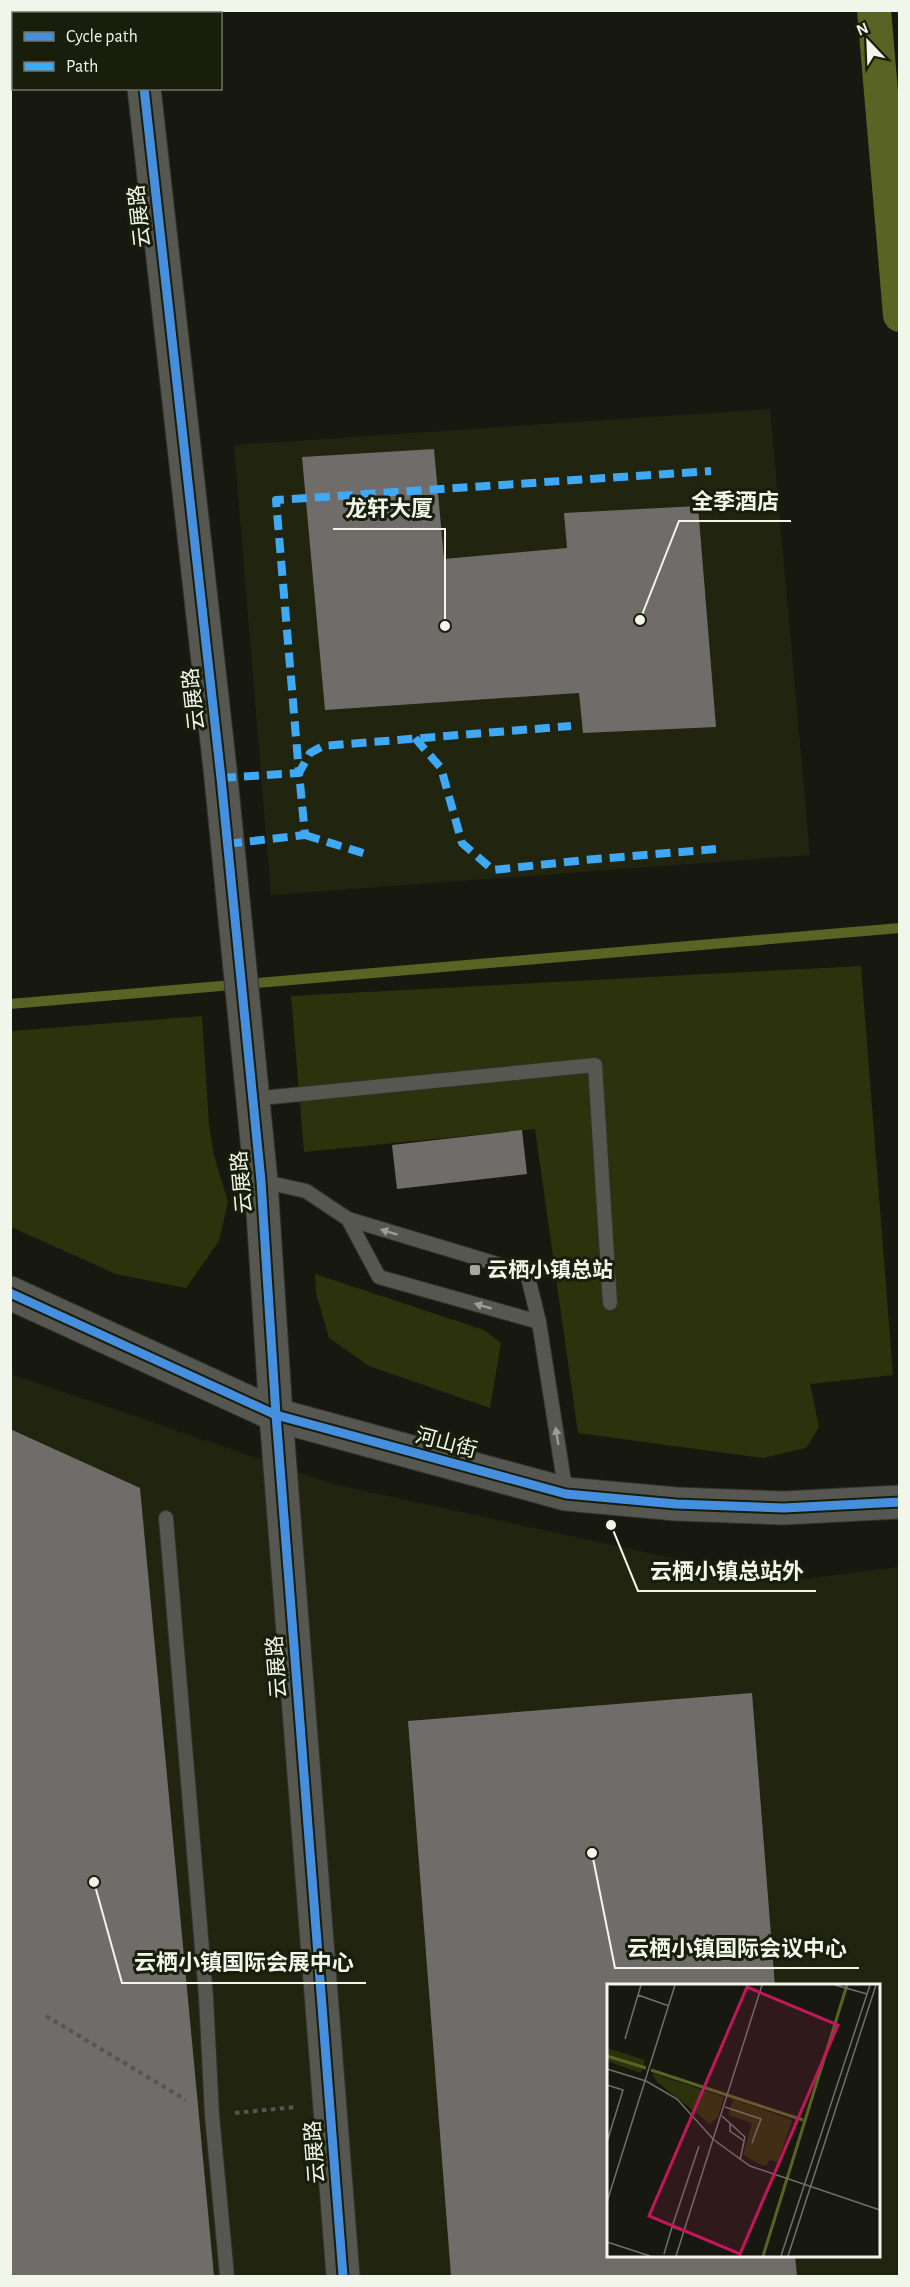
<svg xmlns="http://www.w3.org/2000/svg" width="910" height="2287" font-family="'Alegreya Sans','Noto Sans SC',sans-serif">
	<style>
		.built { fill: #21250f; fill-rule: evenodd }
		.green { fill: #2c320b }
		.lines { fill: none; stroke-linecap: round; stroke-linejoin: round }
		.stream { stroke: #596323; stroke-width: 10 }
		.canal { stroke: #596323; stroke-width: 34 }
		.building { fill: #706c69 }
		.service-casing { stroke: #32332c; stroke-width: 16 }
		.tertiary-casing { stroke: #32332c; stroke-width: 35 }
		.path { stroke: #54564f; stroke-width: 4; stroke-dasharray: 4.5 4.5; stroke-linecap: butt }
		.service { stroke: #565751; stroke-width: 14 }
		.tertiary { stroke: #565751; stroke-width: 33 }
		.quiet { stroke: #3fa9f5; stroke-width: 8; stroke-dasharray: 15 8; stroke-linecap: butt }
		.cycleway-casing { stroke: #191d0c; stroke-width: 13 }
		.cycleway { stroke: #468fdf; stroke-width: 9 }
		.oneway { fill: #9c9e95 }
		.poi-dot { fill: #a5a89d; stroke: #191d0c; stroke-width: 2 }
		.labels { text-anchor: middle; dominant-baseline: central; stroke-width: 6; stroke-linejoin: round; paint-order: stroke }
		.street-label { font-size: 21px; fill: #f2f5e9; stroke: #191d0c }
		.poi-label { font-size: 21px; font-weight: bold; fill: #f2f5e9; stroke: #191d0c; text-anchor: start }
		.inset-river { fill: none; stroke: #596323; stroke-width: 3 }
		.inset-road { fill: none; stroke: #6f7167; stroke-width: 1.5 }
		.view { fill: #c2185b; fill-opacity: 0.15; stroke: #c2185b; stroke-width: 3 }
		.inset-edge { fill: none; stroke: #f2f5e9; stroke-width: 3 }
		.leader { fill: none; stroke: #f2f5e9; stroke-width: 2 }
		.callout-dot { fill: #f2f5e9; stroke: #191d0c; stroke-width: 2 }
		.callout-label { font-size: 22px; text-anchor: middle; font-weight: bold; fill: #f2f5e9; stroke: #191d0c; stroke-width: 6; stroke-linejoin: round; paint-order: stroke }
	</style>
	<rect width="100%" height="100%" fill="#171910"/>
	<g class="built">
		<polygon points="770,409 810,855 271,895 234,445"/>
		<path d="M 11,1374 L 333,1484 L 781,1582 L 899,1567 L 899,2276 L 11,2276 ZM 608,1986 L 878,1986 L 878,2256 L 608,2256 Z"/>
	</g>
	<g class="green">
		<polygon points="861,966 893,1375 810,1384 819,1427 806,1448 763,1458 578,1433 535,1129 304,1152 291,996"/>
		<polygon points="202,1016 209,1125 214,1155 228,1202 219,1241 186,1288 116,1274 11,1227 11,1031"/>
		<polygon points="315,1274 484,1330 501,1343 490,1408 369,1366 329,1338 316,1293"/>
	</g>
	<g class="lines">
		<polyline class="stream" points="10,1004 900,928"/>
		<polyline class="canal" points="874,10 900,315"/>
	</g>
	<g class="building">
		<polygon points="434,449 444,559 567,548 564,513 698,506 716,727 583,733 579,693 325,710 302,457"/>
		<polygon points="522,1130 527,1174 397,1189 392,1145"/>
		<polygon points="10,1429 140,1488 214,2276 10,2276"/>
		<polygon points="752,1693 775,1986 608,1986 608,2256 795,2256 797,2276 451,2276 408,1721"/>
	</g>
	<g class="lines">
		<defs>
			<g id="service">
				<polyline points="252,1099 595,1065 610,1303"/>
				<polyline points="261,1181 306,1191 348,1219 527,1273 539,1322 566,1494"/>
				<polyline points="348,1219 379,1277 539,1322"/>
				<polyline points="166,1518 206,1997 212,2115 227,2276"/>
			</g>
			<g id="tertiary">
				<polyline points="135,10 136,14"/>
				<polyline points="144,88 221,778 261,1181 276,1415 343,2276"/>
				<polyline points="10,1293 276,1415 566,1494 676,1504 784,1508 900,1502"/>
			</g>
		</defs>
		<use href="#service" class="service-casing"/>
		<use href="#tertiary" class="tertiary-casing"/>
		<g class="path">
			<polyline points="46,2016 186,2100"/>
			<polyline points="235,2113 296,2107"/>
		</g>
		<use href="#service" class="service"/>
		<use href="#tertiary" class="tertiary"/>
		<g class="quiet">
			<polyline points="415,738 441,768 462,843 493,870 585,860 716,849"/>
			<polyline points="221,778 299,773 276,500 711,471"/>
			<polyline points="305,835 366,854"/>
			<polyline points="227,844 305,835 299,773 310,753 323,746 571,726"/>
		</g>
		<defs>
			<g id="cycleway">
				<polyline points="144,88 221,778 261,1181 276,1415 343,2276"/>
				<polyline points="10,1293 276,1415 566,1494 676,1504 784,1508 900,1502"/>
			</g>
		</defs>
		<use href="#cycleway" class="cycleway-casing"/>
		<use href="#cycleway" class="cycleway"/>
	</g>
	<defs><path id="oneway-solid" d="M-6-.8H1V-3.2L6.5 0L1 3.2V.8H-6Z" transform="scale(1.5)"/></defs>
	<g class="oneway">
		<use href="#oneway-solid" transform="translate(389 1232) rotate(-163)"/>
		<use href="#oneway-solid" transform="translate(483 1306) rotate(-164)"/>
		<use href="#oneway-solid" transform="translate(557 1436) rotate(-99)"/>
	</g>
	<rect class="poi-dot" x="469" y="1264" width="12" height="12" rx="3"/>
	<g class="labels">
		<g class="street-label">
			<text transform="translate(140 216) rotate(-96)">云展路</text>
			<text transform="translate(194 699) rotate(-96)">云展路</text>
			<text transform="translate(242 1182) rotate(-95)">云展路</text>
			<text transform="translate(446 1443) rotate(15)">河山街</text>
			<text transform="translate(277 1667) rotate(-94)">云展路</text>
			<text transform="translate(315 2152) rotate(-94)">云展路</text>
		</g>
		<g class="poi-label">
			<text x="487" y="1270">云栖小镇总站</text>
		</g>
	</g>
	<g transform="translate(607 1984)">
		<rect width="273" height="273" fill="#171910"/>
		<path d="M 0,64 L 38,76 L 34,89 L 0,77 ZM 45,89 L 117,113 L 111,133 L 103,140 L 50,98 ZM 126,115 L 185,136 L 171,178 L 162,176 L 159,182 L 154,181 L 136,171 L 145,139 L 121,131 Z" fill="#2c320b"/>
		<path class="inset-river" d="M 0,72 L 39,84M 44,86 L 196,136M 156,272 L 240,1"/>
		<path class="inset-road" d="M 34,1 L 31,11 L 62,22M 228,1 L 260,10M 18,55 L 31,11M 0,85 L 39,97 L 70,115 L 107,156 L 143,182 L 273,226M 0,101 L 16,106 L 0,158M 118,123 L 154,135 L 145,159M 115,132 L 138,153 L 133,176M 123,140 L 123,147 L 137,157M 0,218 L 68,1M 65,243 L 92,162M 0,258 L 43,272M 57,270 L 65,243 L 77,247M 69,272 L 155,1M 174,272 L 263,1M 181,272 L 269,1"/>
		<path class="view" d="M 140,3 L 231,41 L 133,270 L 42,232 Z"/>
		<rect width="273" height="273" class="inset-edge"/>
	</g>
	<path class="leader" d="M640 620L679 521H791M445 626L445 529H333M611 1525L638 1591H816M592 1853L615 1968H859M94 1882L122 1983H366"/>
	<g class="callout-dot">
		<circle cx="640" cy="620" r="6"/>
		<circle cx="445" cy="626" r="6"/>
		<circle cx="611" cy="1525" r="6"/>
		<circle cx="592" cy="1853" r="6"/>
		<circle cx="94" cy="1882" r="6"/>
	</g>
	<g class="callout-label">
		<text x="735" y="509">全季酒店</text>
		<text x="389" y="516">龙轩大厦</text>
		<text x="727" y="1579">云栖小镇总站外</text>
		<text x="737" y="1956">云栖小镇国际会议中心</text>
		<text x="244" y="1970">云栖小镇国际会展中心</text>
	</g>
	<rect width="910" height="2287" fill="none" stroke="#f2f5e9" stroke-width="24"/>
	<rect x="12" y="12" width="210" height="78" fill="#191d0c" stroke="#707364" stroke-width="1.5"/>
	<rect x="24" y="32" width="30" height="9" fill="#468fdf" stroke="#707364" stroke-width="1.5"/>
	<text x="66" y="42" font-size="18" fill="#f2f5e9">Cycle path</text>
	<rect x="24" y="62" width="30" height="9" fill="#3fa9f5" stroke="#707364" stroke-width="1.5"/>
	<text x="66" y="72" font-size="18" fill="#f2f5e9">Path</text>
	<g transform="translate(868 42) rotate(337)" stroke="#191d0c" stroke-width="4.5" paint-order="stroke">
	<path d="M0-4.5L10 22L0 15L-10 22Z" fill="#f2f5e9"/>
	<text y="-9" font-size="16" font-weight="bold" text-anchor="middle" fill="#f2f5e9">N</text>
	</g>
</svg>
